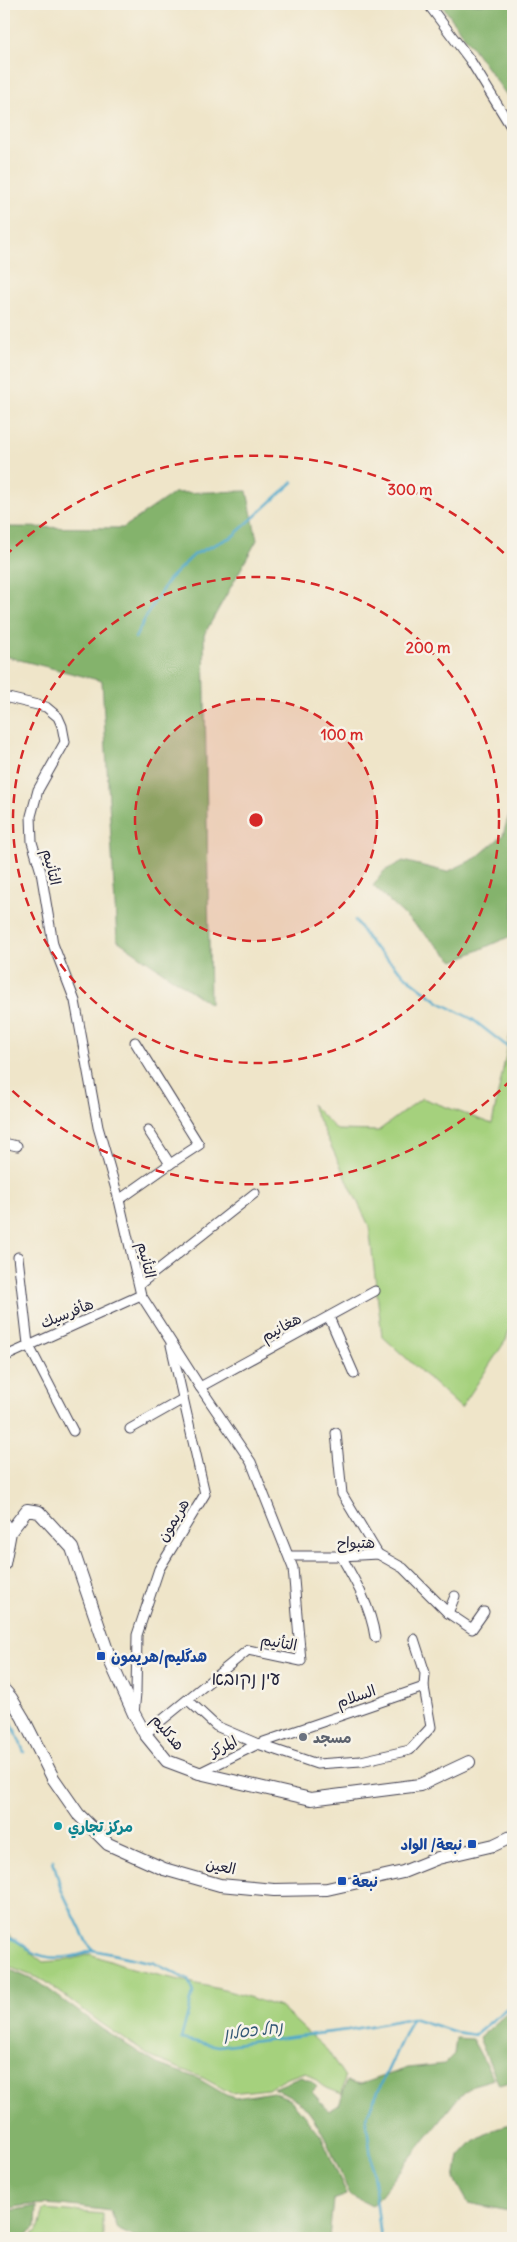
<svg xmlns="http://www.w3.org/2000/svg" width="517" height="2242" font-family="Delius,'Playpen Sans Arabic','Playpen Sans Hebrew',sans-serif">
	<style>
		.green { fill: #a5d17d; stroke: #647a5c }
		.forest { fill: #84b36c; stroke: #536a54 }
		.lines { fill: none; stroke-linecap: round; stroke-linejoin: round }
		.stream { stroke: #4da8cb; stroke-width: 2.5 }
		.street-casing { stroke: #413f50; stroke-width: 11 }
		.secondary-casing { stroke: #413f50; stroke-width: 14 }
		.street { stroke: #fff; stroke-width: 9 }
		.secondary { stroke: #fff; stroke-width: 12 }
		.ring { fill: none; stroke: #d62828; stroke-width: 2.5; stroke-dasharray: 9 6 }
		.transit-dot { fill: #1a4fb4; stroke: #f7f3e8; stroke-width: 2 }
		.worship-dot { fill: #6b7280; stroke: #f7f3e8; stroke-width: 2 }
		.culture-dot { fill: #0f9aa8; stroke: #f7f3e8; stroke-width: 2 }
		.labels { text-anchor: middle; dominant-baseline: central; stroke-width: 5; stroke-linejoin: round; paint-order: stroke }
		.street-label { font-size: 15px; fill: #22223b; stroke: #f7f3e8 }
		.transit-label { font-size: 15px; font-weight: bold; fill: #164399; stroke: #f7f3e8; text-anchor: start }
		.worship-label { font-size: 15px; font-weight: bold; fill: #5b616d; stroke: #f7f3e8; text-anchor: start }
		.culture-label { font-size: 15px; font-weight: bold; fill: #0d838f; stroke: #f7f3e8; text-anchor: start }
		.water-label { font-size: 16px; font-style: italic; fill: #335875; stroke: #f7f3e8 }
		.quarter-label { font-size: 18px; fill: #22223b; stroke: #f7f3e8 }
		.centre { fill: #d62828; stroke: #f7f3e8; stroke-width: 2.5 }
		.ring-label { font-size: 15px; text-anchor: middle; font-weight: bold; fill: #d62828; stroke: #f7f3e8; stroke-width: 5; stroke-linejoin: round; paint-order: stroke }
	</style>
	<rect width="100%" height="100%" fill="#f7f3e8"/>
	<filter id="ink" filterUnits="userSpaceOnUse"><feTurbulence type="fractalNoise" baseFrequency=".02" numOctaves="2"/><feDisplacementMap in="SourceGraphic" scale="10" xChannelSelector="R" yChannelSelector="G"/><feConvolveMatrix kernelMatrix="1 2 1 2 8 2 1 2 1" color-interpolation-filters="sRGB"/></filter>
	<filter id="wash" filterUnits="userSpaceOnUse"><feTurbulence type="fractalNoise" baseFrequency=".0096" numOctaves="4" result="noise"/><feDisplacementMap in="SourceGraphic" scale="20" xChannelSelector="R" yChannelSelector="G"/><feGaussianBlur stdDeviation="1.12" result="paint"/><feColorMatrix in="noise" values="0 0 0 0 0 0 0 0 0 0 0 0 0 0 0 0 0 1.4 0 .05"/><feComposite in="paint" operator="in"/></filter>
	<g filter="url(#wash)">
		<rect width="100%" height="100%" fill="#efe5c9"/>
		<g class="green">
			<polygon points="513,1033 513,1317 506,1340 461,1408 382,1336 369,1226 311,1104 337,1130 378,1131 422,1098 492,1124 510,1034"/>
			<polygon points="4,1935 9,1935 43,1962 68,1960 90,1954 132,1969 228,1991 280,2007 327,2050 345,2077 342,2094 324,2087 305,2072 282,2080 268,2089 231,2093 203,2078 151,2057 101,2023 45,1981 4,1965"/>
			<polygon points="44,2209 103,2214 103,2238 27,2238 38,2231"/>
		</g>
		<g class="forest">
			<polygon points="441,4 513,4 513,104"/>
			<polygon points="247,491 257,540 204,635 210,1004 117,940 102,681 4,656 4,527 123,528 174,493"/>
			<polygon points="513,801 513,935 454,961 373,886 384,871 403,861 447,872 476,858 503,835"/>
			<path d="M 4,1967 L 40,1983 L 102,2029 L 157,2064 L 197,2078 L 226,2095 L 236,2098 L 273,2092 L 290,2099 L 321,2136 L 347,2195 L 333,2200 L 329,2238 L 136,2238 L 117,2229 L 111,2211 C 76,2207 38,2199 4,2210 Z"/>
			<polygon points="513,2008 513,2081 499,2085 479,2038"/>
			<path d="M 456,2038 L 472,2039 L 494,2079 L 473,2085 L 457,2099 L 372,2206 L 350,2195 C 338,2169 320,2117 298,2101 C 291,2096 282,2092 274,2088 L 301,2077 L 311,2081 L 317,2087 L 312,2092 L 329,2111 L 339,2105 L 347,2081 L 361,2084 L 408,2068 L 444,2064 L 454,2054 Z"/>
			<polygon points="513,2123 513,2212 468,2203 455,2179 459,2156 473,2141 497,2128"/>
			<polygon points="37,2206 36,2227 22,2238 4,2238 4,2212"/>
		</g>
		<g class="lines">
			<g class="stream">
				<polyline points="135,638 150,609 169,579 195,554 233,536 293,482"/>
				<polyline points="355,920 372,945 408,978 439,1002 472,1019 513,1051"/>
				<polyline points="4,1704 24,1752"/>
				<polyline points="53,1860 61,1889 87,1943 93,1950 154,1963 188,1980 193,1993 181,2039 218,2046 348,2030 412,2018 456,2032 475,2035 513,2003"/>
				<path d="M 4,1938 C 15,1937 22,1945 31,1951 C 49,1962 75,1958 93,1950"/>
				<polyline points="381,2238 366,2117 412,2018"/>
			</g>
		</g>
	</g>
	<g filter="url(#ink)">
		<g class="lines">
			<defs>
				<g id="street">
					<polyline points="428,4 470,60 513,130"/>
					<polyline points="4,697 46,707 58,717 62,726 65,742 38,790 31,816 32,842 41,872 53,944 75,1001 98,1127 119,1200 141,1295 200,1387 251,1462 293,1568 301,1661 248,1650 145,1734"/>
					<polyline points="135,1042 199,1145 170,1164"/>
					<polyline points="4,1064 4,1067"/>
					<polyline points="4,1143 17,1146"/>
					<polyline points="119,1200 170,1164 148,1130"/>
					<polyline points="18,1257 28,1344 73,1431"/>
					<polyline points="140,1284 255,1193"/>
					<polyline points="329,1317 354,1374"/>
					<polyline points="4,1357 141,1295"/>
					<polyline points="200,1387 375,1291"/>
					<polyline points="130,1429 183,1399"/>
					<polyline points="336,1433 342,1494 378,1554"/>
					<polyline points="4,1521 10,1532"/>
					<polyline points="289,1556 341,1556 378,1554 403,1568 448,1613 455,1596"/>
					<path d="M 341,1556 C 356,1582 371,1608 375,1637"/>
					<polyline points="448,1613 472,1629 484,1612"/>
					<polyline points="414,1639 425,1673 424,1687"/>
					<polyline points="188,1700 216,1726 258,1744 317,1764 361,1761 410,1750 431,1727 424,1687 258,1744 199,1773"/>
					<polyline points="134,1714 136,1693 137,1635 159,1569 205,1494 171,1345"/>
				</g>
				<g id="secondary">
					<polyline points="4,1564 10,1532 27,1510 39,1512 72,1548 112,1665 134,1714 145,1734 167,1761 199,1773 311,1799 420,1785 469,1762"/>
					<polyline points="4,1690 11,1698 23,1718 53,1778 78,1814 108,1844 164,1869 220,1885 274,1890 327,1889 403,1872 438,1858 494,1845 513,1836"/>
				</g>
			</defs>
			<use href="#street" class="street-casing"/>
			<use href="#secondary" class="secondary-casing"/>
			<use href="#street" class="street"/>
			<use href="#secondary" class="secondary"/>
		</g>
	</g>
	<circle cx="256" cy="820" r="121" fill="#d62828" fill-opacity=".12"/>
	<g class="ring">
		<circle cx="256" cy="820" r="121"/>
		<circle cx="256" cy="820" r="243"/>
		<path d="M511 1080A364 364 0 0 1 5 1084M5 556A364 364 0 0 1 511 560"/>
	</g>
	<g class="transit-dot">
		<rect x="96" y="1651" width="10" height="10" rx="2.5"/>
		<rect x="467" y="1839" width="10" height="10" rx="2.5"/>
		<rect x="337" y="1876" width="10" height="10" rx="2.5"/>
	</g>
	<circle class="worship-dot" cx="303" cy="1737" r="5"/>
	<circle class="culture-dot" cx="58" cy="1826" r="5"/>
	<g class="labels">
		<g class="street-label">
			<text transform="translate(52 867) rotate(77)">التأنيم</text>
			<text transform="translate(147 1260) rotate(77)">التأنيم</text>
			<text transform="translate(67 1313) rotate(-22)">هأفرسيك</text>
			<text transform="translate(281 1327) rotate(-28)">هغانيم</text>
			<text transform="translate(173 1520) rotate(-59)">هريمون</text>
			<text x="356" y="1542">هتبواح</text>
			<text transform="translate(279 1642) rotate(10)">التأنيم</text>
			<text transform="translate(356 1696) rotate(-19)">السلام</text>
			<text transform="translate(168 1732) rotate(50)">هدكليم</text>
			<text transform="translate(223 1746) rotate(-26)">المركز</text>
			<text transform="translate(221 1866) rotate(12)">العين</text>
		</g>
		<g class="transit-label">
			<text x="111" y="1656">هدكَليم/هريمون</text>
			<text x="462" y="1844" text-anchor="end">نبعة/ الواد</text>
			<text x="352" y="1881">نبعة</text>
		</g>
		<g class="worship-label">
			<text x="313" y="1737">مسجد</text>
		</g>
		<g class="culture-label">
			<text x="68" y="1826">مركز تجاري</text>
		</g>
		<g class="water-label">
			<text transform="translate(253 2030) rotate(-7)">נחל כסלון</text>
		</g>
		<g class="quarter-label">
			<text x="246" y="1678">עין נקובא</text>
		</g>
	</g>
	<circle cx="256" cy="820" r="8" class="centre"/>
	<g class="ring-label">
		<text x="410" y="495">300 m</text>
		<text x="428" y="653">200 m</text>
		<text x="342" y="740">100 m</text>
	</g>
	<rect width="517" height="2242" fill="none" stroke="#f7f3e8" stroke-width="20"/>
</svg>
